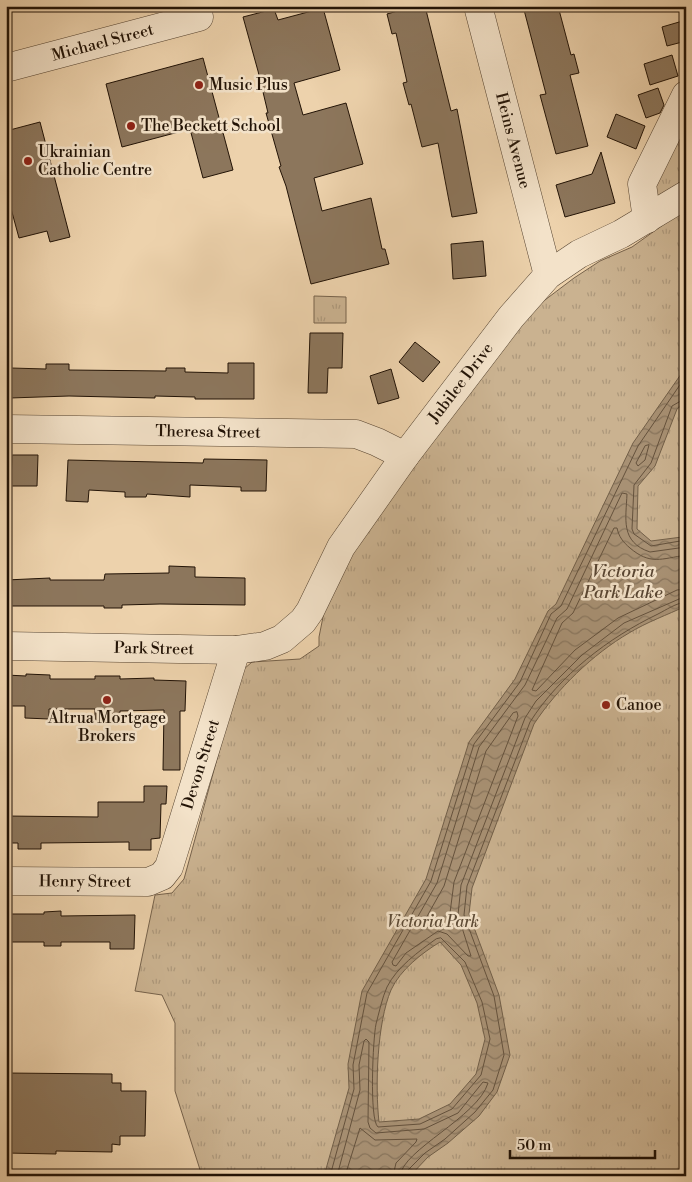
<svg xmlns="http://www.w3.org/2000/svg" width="692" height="1182" font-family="'Libre Bodoni',serif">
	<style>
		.park { fill: url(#park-tufts); stroke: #76624b }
		.water { fill: url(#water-waves); stroke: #725f48; fill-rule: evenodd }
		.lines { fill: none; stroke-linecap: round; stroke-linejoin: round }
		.shore { stroke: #65523d; stroke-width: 1 }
		.building { fill: #8c765c; stroke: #221306 }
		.minor-casing { stroke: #554330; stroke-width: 29 }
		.minor { stroke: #f3e2c9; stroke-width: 28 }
		.poi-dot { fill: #8f2418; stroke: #f3e2c9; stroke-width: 2 }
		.labels { text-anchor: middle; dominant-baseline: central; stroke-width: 5; stroke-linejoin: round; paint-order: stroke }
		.street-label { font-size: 16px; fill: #221306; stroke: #f3e2c9 }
		.poi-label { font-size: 16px; fill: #221306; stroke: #f3e2c9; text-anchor: start }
		.park-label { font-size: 16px; font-style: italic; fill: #5d4b36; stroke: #f3e2c9 }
		.water-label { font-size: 18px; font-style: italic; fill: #584532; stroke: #f3e2c9 }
	</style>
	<defs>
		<pattern id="park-tufts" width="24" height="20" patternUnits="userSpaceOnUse" patternTransform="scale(1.25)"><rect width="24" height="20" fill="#cab290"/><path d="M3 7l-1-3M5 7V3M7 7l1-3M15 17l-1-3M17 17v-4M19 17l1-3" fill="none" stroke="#ad987b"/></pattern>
		<pattern id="water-waves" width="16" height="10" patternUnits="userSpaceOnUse" patternTransform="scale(1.25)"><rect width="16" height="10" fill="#a89174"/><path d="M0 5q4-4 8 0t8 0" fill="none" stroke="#88755d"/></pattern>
	</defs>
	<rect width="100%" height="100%" fill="#edd2ac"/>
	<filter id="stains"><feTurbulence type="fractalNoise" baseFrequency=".004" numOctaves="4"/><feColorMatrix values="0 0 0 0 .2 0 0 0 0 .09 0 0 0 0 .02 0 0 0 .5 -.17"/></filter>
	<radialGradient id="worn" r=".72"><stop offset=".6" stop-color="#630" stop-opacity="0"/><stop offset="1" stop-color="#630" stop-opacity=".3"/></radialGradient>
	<g class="park">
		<polygon points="686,118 686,1176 202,1176 175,1091 175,1023 162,995 135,991 155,895 172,893 184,879 233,701 244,669 252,662 300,659 319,646 319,637 324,612 350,556 505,340 541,303 574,278 600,261 632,247 667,222 654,193 653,182"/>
		<polygon points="314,296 346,297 346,323 314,323"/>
	</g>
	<path class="water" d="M 686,367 L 686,402 L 677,409 L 655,466 L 638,486 L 637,529 L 651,541 L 682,537 L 686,532 L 686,606 C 667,615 647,622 629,633 C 593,654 557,689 534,724 L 472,888 L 469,914 L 499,995 L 510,1055 L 497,1092 L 479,1116 L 448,1143 L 428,1157 L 410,1176 L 324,1176 L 349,1088 L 348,1064 L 362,991 L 426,879 L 469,742 L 515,679 L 548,611 L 556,604 L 633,443 ZM 440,942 L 461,965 L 477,1003 L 485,1039 L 476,1074 L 450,1104 L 419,1119 L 379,1122 C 375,1086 377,1023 391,990 C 400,970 422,953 440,942 Z"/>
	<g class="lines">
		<g class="shore">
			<polyline points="686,398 672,406 651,463 634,485 632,529 634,534 651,546 686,540"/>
			<polygon points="649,445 645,460 638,466 636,463 645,446"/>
			<path d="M 686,547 L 650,552 C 620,542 626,519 627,494 L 622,493 L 567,609 L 557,618 L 525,685 L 479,747 L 437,883 L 392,962 L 393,965 L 396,966 L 406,953 L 438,931 L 447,934 L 468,956 L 471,956 L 458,915 L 461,885 L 525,718 L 536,701 L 582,655 L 624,623 L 686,596"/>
			<path d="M 686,555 C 661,559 650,565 630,548 C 623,542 619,537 617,528 L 614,528 L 573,613 L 562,623 L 532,690 L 536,691 L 575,650 L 618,618 L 677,590 L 686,589"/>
			<polygon points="517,712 518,716 454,882 450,913 452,925 435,924 422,930 421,927 444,886 486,751 513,713"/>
			<path d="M 441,938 L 465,962 L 482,1002 L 490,1039 L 481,1075 L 452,1109 L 420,1124 L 378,1127 C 369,1120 373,1038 376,1024 C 379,1013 382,998 387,987 C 397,967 418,952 436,939 Z"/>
			<polyline points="330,1176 354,1089 353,1065 367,993 431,881 474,744 520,682 551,614 561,606 638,446 686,376"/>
			<path d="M 337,1176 L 360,1090 L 359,1065 L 364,1041 L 366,1039 L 369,1042 L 368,1122 L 370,1128 L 376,1133 L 424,1129 L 458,1113 L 483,1082 L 488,1083 C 478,1117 402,1150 400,1176"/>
			<polyline points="345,1176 360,1128 375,1140 417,1139 416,1142 396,1163 393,1176"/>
			<path d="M 406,1176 L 408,1170 L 425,1153 L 445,1139 L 475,1112 L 493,1090 L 504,1055 L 494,996 L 464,915 L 467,886 L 530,722 C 560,675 608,638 658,614 C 666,610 676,603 686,602"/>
		</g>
	</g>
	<g class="building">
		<polygon points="415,6 425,6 451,111 457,109 477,213 452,217 438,143 422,147 411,104 409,105 403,83 407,82 396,33 392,34 387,14"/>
		<polygon points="523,6 558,6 571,55 574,54 579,73 570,75 588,146 556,154 540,95 546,94"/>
		<polygon points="323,8 340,70 294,83 303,115 346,103 363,164 314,178 322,211 371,198 382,249 385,249 389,264 311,284 286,186 279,167 281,166 266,113 268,113 258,71 243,17 274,9 278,20"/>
		<polygon points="686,20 686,41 667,46 662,27"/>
		<polygon points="672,55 678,76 650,85 644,64"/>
		<polygon points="203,58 233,170 203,178 190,129 122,147 106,84"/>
		<polygon points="658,88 664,105 660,113 646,118 638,95"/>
		<polygon points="616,114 645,126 636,149 607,137"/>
		<polygon points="40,122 70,237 50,242 47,231 19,238 6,190 6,131"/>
		<polygon points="601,152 615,203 565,217 556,185 592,174"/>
		<polygon points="483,241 486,276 453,279 451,244"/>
		<polygon points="310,333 343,333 342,368 328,368 327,393 308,393"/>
		<polygon points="415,342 440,362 423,382 399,362"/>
		<polygon points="228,363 254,363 254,399 195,399 195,397 155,396 155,398 69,396 10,398 11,368 46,369 46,364 69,364 69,370 166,371 166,368 185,368 185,372 228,373"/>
		<polygon points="391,369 399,398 378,404 370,376"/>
		<polygon points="12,455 38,455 37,486 11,486"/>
		<polygon points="204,459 267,460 266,491 241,491 241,487 190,485 190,497 147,494 146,497 125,497 125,492 89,490 88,502 66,501 68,460 203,463"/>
		<polygon points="169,566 195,567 195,577 245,578 245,605 160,604 122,605 122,608 104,608 104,606 6,606 6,580 50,578 50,580 104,580 105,574 169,573"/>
		<polygon points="26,674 50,675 50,679 95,679 95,676 120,676 120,679 154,678 154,680 186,681 185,711 180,711 180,770 163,770 164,710 120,711 120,723 95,723 95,709 49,709 49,719 25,718 25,706 6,706 6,675 26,676"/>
		<polygon points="144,786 167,786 166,804 161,804 160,838 151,839 151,850 129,850 129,842 41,843 41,849 18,849 18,843 6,843 6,816 98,817 98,802 144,802"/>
		<polygon points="61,911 61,916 135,915 134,949 110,949 110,942 61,942 61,946 44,946 44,942 8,942 9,914 44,914 44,912"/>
		<polygon points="6,1073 112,1074 112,1083 121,1083 121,1091 146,1091 145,1136 120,1136 120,1145 112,1144 112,1152 56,1151 56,1154 6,1153"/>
	</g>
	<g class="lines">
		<defs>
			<g id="minor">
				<path id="s1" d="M 478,6 L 548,275"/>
				<path id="s2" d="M 6,68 L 199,17 L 196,6"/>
				<polyline points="647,219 642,184 686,95"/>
				<path id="s3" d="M 6,429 L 356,434 L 377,442 L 405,456"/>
				<path id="s4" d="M 6,646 L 236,650 L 265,646 L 282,639 L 303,621 L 310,611 L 341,547 L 405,456 L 511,317 L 548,275 L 579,254 L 621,234 L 686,195"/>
				<path id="s5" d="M 6,881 L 148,882 L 162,876 L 169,867 L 236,650"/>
			</g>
		</defs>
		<use href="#minor" class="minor-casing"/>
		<use href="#minor" class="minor"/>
	</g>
	<g class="poi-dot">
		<circle cx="199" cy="85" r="5"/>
		<circle cx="131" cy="126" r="5"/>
		<circle cx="28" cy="161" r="5"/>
		<circle cx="107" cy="700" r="5"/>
		<circle cx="606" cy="705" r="5"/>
	</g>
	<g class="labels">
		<g class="street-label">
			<text stroke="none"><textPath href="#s2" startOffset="100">Michael Street</textPath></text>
			<text stroke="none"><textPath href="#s1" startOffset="139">Heins Avenue</textPath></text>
			<text stroke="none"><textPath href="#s4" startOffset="592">Jubilee Drive</textPath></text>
			<text stroke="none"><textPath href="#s3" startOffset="202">Theresa Street</textPath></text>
			<text stroke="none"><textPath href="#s4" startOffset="148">Park Street</textPath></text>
			<text stroke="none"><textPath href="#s5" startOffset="276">Devon Street</textPath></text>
			<text stroke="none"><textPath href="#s5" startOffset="79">Henry Street</textPath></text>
		</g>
		<g class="poi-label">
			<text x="209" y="85">Music Plus</text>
			<text x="141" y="126">The Beckett School</text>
			<text x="38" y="152">Ukrainian<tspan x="38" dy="18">Catholic Centre</tspan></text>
			<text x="616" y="705">Canoe</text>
			<text x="107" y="718" text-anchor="middle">Altrua Mortgage<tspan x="107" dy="18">Brokers</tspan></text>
		</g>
		<g class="park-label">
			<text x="433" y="922">Victoria Park</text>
		</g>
		<g class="water-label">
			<text x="623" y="571">Victoria<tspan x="623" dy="21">Park Lake</tspan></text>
		</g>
	</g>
	<rect width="692" height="1182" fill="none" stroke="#edd2ac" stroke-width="25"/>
	<rect x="8" y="8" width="677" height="1167" fill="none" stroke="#221306" stroke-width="2.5"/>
	<rect x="12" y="12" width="667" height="1157" fill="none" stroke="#221306"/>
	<path d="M510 1150v8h145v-8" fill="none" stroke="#221306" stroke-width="2.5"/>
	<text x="517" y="1150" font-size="15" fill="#221306" stroke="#f3e2c9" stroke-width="4" paint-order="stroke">50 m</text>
	<rect width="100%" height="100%" filter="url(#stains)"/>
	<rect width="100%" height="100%" fill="url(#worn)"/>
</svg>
